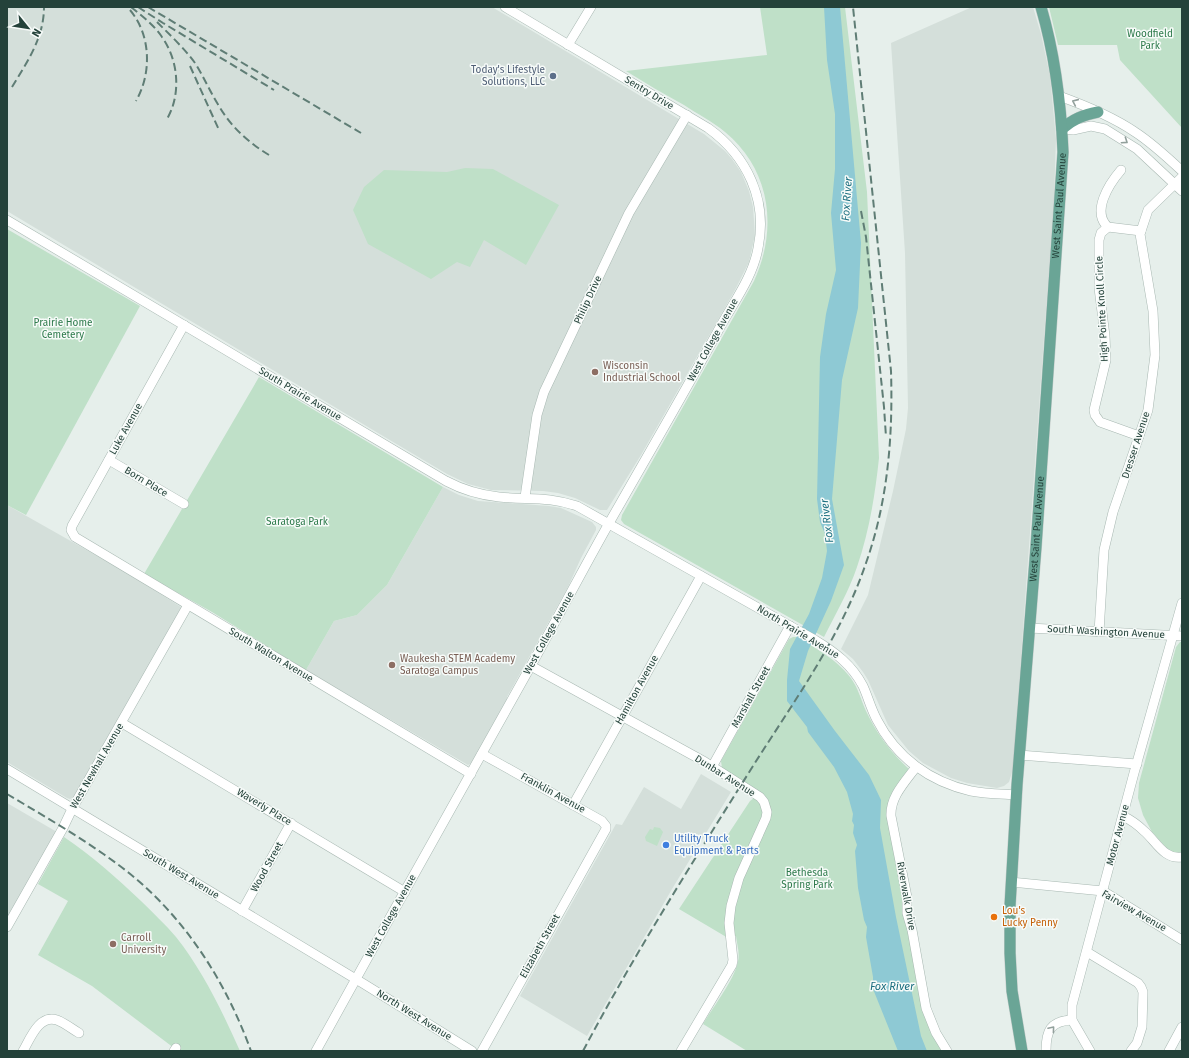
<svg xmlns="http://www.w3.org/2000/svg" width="1189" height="1058" font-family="'Fira Sans',sans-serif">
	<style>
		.built { fill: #d4dfda }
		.green { fill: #bfe0c8 }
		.water { fill: #8ec9d4 }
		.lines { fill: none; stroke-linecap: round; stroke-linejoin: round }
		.minor-casing { stroke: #a8b8b2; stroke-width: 10 }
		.major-casing { stroke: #c2cac8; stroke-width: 12 }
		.minor { stroke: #fff; stroke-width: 9 }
		.major { stroke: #6aa596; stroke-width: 11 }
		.rail { stroke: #5f7d75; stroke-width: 2; stroke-dasharray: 8 4; stroke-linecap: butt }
		.oneway { stroke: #92a09c }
		.service-dot { fill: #5c6f8a; stroke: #f7fbf9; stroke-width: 1.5 }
		.education-dot { fill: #8d6e63; stroke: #f7fbf9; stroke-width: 1.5 }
		.shop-dot { fill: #3f7fe0; stroke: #f7fbf9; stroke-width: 1.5 }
		.food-dot { fill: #e8710a; stroke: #f7fbf9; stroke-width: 1.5 }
		.labels { text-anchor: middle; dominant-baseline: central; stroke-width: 3; stroke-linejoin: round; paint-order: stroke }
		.park-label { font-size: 10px; fill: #2d7a4b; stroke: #f7fbf9 }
		.service-label { font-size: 10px; fill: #4e5e75; stroke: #f7fbf9; text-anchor: end }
		.street-label { font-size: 10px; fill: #24423a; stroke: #f7fbf9 }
		.education-label { font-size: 10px; fill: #785e54; stroke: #f7fbf9; text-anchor: start }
		.shop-label { font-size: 10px; fill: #366cbe; stroke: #f7fbf9; text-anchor: start }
		.food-label { font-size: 10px; fill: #c56008; stroke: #f7fbf9; text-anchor: start }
		.water-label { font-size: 11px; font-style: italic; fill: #1c6f80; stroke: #f7fbf9 }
	</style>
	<rect width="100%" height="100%" fill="#e6efeb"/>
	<g class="built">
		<polygon points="7,7 492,7 704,134 725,151 732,159 741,172 749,191 753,207 755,235 749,262 735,290 665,413 641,455 607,510 600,510 575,498 558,493 543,491 491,490 468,484 447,474 383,436 7,211"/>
		<polygon points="972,7 1033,7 1041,34 1050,76 1056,139 1054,199 1013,769 1009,782 1004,786 997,788 967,783 951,778 923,763 909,751 888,725 868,680 863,672 853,659 841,649 868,595 893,491 906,429 908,408 905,253 891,43"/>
		<polygon points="443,487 459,495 478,501 549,506 561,508 592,522 596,527 596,530 581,558 568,587 507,697 507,701 472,763 468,765 306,670 334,621 357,615 387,585"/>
		<polygon points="7,505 122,570 181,607 181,610 74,797 70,799 67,798 7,762"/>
		<polygon points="701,774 731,792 672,889 587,1036 520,996 616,824 622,825 644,787 681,809"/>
		<polygon points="7,803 57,832 9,917 7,916"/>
	</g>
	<g class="green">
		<path d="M 760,7 L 845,7 L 867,192 L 879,458 C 875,496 869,532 857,567 C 849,591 835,615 824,637 L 624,524 L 621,520 L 622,515 L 754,281 C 778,229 771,170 725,132 C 712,121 697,114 684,105 C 664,94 645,83 626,71 L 767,55 Z"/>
		<polygon points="1049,7 1182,7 1182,128 1120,60 1117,45 1058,45"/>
		<polygon points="465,168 493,169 559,205 526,265 484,240 470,267 457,262 431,279 368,244 353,210 364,187 384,170 447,172"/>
		<polygon points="7,229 140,306 26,515 7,505"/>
		<polygon points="259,377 443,487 387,585 357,615 334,621 306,670 212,612 144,574"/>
		<path d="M 793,637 L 796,637 C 816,648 836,659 850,677 C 858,687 861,700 866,711 C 877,734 891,753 910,770 L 889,805 L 922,1000 L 944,1051 L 747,1051 L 703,1024 C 712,1009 736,977 738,961 C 740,953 737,945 736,936 L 728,938 L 679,909 L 750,801 L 754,798 L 758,791 L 722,768 L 721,761 L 789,639 Z"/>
		<polygon points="1180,642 1182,642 1182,854 1170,852 1152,832 1143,815 1138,798 1139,783 1176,647"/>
		<polygon points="654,827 660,828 663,832 657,846 646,841 645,837 650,829 653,830"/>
		<path d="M 64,837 C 92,856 117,878 141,901 C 153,913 165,924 176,937 C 203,971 222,1011 240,1051 L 178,1051 L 92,986 L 38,955 L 68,901 L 38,884 Z"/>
	</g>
	<polygon class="water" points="824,7 840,7 861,243 858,308 842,380 832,499 844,565 831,601 808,651 799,681 835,731 869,775 881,800 880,828 896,917 921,1036 927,1051 898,1051 873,989 873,977 866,937 867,927 864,920 858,888 855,851 857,845 853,833 854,825 852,821 853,814 847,792 834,767 808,732 807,727 787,701 787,680 790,649 809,614 822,578 827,551 825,534 820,522 817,499 820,357 826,314 836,270 831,213 835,169 835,114 827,60"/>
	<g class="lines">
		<defs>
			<g id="minor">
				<polyline points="568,45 591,7"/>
				<path d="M 1059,96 C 1084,105 1113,117 1135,132 C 1152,143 1167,157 1182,171"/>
				<polyline points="1062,129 1073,130 1091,126 1105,129 1137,149 1182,191"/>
				<path d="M 1121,170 C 1109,184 1091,212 1108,227 L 1141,231"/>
				<path d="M 7,220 L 446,481 C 463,490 480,495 499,497 C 529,500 547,496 577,506 L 815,640 C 835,652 852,665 863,686 C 868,697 871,709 877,720 C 896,757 930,782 971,791 C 986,794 1002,794 1017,795"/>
				<polyline points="1108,227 1101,233 1099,240 1099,288 1105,336 1106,360 1094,410 1095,415 1100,422 1139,436"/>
				<polyline points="184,325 72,526 71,530 75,537 471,774"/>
				<polyline points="109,460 184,504"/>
				<polyline points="525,497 537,415 544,392 629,213 687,115"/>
				<polyline points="1029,628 1182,636"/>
				<polyline points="1099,632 1104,550 1113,512 1148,410 1155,355 1153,311 1140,234 1148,210 1182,177"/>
				<polyline points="531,666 705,762 760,797 764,802 767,812 766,818 739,878 731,906 729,923 733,960 732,965 681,1051"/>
				<polyline points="122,723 405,892"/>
				<polyline points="1019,755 1137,764"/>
				<polyline points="712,767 790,626"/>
				<path d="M 916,767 C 905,782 890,797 891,816 L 907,897 L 907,913 L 912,930 L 926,1008 L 936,1033 L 947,1051"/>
				<polyline points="7,769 364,984 472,1051"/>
				<polyline points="573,805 701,576"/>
				<path d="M 1123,816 C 1131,820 1138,825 1144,831 C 1156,841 1164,860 1182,857"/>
				<polyline points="1011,882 1103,891 1182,940"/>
				<polyline points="242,911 291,823"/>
				<polyline points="7,927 63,828 72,809 188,605"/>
				<polyline points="1087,952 1138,983 1141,987 1143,992 1142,1027 1137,1043 1131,1051"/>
				<path d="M 23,1051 C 30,1039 39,1014 57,1020 C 65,1023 72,1029 79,1033"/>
				<polyline points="174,1051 176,1048"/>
				<path d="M 316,1051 C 386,924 457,798 528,671 C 559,616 588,559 620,504 C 653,446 687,388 719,329 C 733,303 753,277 758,248 C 768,200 747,156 708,128 L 505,7"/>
				<polyline points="482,1051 606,829 606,826 602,821 482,754"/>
				<path d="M 1046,1051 C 1046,1031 1050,1021 1072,1020"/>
				<polyline points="1090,1051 1072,1020 1072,1005 1134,773 1182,603"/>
				<polyline points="1169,1051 1182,1027"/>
			</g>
			<g id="major">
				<path d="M 1062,129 C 1073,119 1083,115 1098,112"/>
				<path id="s1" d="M 1022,1051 L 1012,991 L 1010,953 L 1010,906 L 1017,785 L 1036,547 L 1063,152 C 1061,103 1055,55 1041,7"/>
			</g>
		</defs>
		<use href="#minor" class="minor-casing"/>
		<use href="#major" class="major-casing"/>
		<use href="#minor" class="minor"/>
		<use href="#major" class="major"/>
		<g class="rail">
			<path d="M 131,7 C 142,16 154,25 162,37 C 179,61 181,95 167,119"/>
			<polyline points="138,7 163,23 274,90"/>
			<polyline points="148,7 361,133"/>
			<path d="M 130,10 C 151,35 152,73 136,101"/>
			<path d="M 157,22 C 170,35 184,48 195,63 C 204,77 210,92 219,106 C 231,127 249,143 269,155"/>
			<polyline points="190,66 219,130"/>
			<path d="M 12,87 C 27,62 44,38 44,7"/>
			<polyline points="861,211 866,237 884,407 886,437"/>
			<path d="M 7,794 C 49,819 91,843 129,873 C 186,919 226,982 251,1051"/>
			<path d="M 583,1051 C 635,953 694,860 753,766 C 794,701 841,637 866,563 C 888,501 893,436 891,371 L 853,7"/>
		</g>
	</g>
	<defs><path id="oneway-chevron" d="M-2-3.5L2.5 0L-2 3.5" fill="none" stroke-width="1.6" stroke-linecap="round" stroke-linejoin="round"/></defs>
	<g class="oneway">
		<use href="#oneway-chevron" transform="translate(1075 102) rotate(-156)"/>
		<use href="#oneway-chevron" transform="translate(1125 141) rotate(34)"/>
		<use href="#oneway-chevron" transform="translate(1052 1029) rotate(-50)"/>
	</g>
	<circle class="service-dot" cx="553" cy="76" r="4"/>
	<g class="education-dot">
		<circle cx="595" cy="372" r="4"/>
		<circle cx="392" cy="665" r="4"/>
		<circle cx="113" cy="944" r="4"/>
	</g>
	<circle class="shop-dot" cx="666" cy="845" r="4"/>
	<circle class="food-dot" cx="994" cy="917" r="4"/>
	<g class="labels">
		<g class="park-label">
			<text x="1150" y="34">Woodfield<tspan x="1150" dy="12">Park</tspan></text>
			<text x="63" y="323">Prairie Home<tspan x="63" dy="12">Cemetery</tspan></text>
			<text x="297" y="522">Saratoga Park</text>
			<text x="807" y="873">Bethesda<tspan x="807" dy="12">Spring Park</tspan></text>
		</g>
		<g class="service-label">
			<text x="545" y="70">Today's Lifestyle<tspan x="545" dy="12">Solutions, LLC</tspan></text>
		</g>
		<g class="street-label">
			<text transform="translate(649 93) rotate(31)">Sentry Drive</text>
			<text stroke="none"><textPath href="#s1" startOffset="848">West Saint Paul Avenue</textPath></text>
			<text transform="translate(588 300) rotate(-65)">Philip Drive</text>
			<text transform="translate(1102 309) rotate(-93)">High Pointe Knoll Circle</text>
			<text transform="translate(713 340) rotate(-61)">West College Avenue</text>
			<text transform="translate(300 394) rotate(31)">South Prairie Avenue</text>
			<text transform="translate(126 429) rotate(-61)">Luke Avenue</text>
			<text transform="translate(1136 445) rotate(-72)">Dresser Avenue</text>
			<text transform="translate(146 482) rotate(31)">Born Place</text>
			<text stroke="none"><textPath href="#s1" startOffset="524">West Saint Paul Avenue</textPath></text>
			<text transform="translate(798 632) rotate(31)">North Prairie Avenue</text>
			<text transform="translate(1106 632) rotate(3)">South Washington Avenue</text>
			<text transform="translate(549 633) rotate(-61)">West College Avenue</text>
			<text transform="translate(271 655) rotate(31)">South Walton Avenue</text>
			<text transform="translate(637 690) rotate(-61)">Hamilton Avenue</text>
			<text transform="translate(751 697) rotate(-61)">Marshall Street</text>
			<text transform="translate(97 766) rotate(-60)">West Newhall Avenue</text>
			<text transform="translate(725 776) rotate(32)">Dunbar Avenue</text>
			<text transform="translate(553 793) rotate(29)">Franklin Avenue</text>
			<text transform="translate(264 807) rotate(31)">Waverly Place</text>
			<text transform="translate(1118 835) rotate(-75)">Motor Avenue</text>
			<text transform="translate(267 867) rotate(-61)">Wood Street</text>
			<text transform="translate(181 874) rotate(31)">South West Avenue</text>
			<text transform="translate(906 896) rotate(80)">Riverwalk Drive</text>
			<text transform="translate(1134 911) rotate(30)">Fairview Avenue</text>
			<text transform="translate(391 916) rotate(-61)">West College Avenue</text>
			<text transform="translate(540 946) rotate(-61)">Elizabeth Street</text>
			<text transform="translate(414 1015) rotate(32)">North West Avenue</text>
		</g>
		<g class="education-label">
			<text x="603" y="366">Wisconsin<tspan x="603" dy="12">Industrial School</tspan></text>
			<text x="400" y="659">Waukesha STEM Academy<tspan x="400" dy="12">Saratoga Campus</tspan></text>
			<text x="121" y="938">Carroll<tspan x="121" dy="12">University</tspan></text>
		</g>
		<g class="shop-label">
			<text x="674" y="839">Utility Truck<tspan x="674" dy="12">Equipment &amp; Parts</tspan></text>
		</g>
		<g class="food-label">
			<text x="1002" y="911">Lou's<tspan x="1002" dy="12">Lucky Penny</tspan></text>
		</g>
		<g class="water-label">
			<text transform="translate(847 199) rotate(-86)">Fox River</text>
			<text transform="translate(827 521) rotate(-97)">Fox River</text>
			<text x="892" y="986">Fox River</text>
		</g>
	</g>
	<rect width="1189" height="1058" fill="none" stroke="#24423a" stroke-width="16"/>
	<g transform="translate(28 28) rotate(120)" stroke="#f7fbf9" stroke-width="3" paint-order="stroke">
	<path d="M0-3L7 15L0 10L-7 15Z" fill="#24423a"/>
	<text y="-6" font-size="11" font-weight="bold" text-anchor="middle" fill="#24423a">N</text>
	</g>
</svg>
